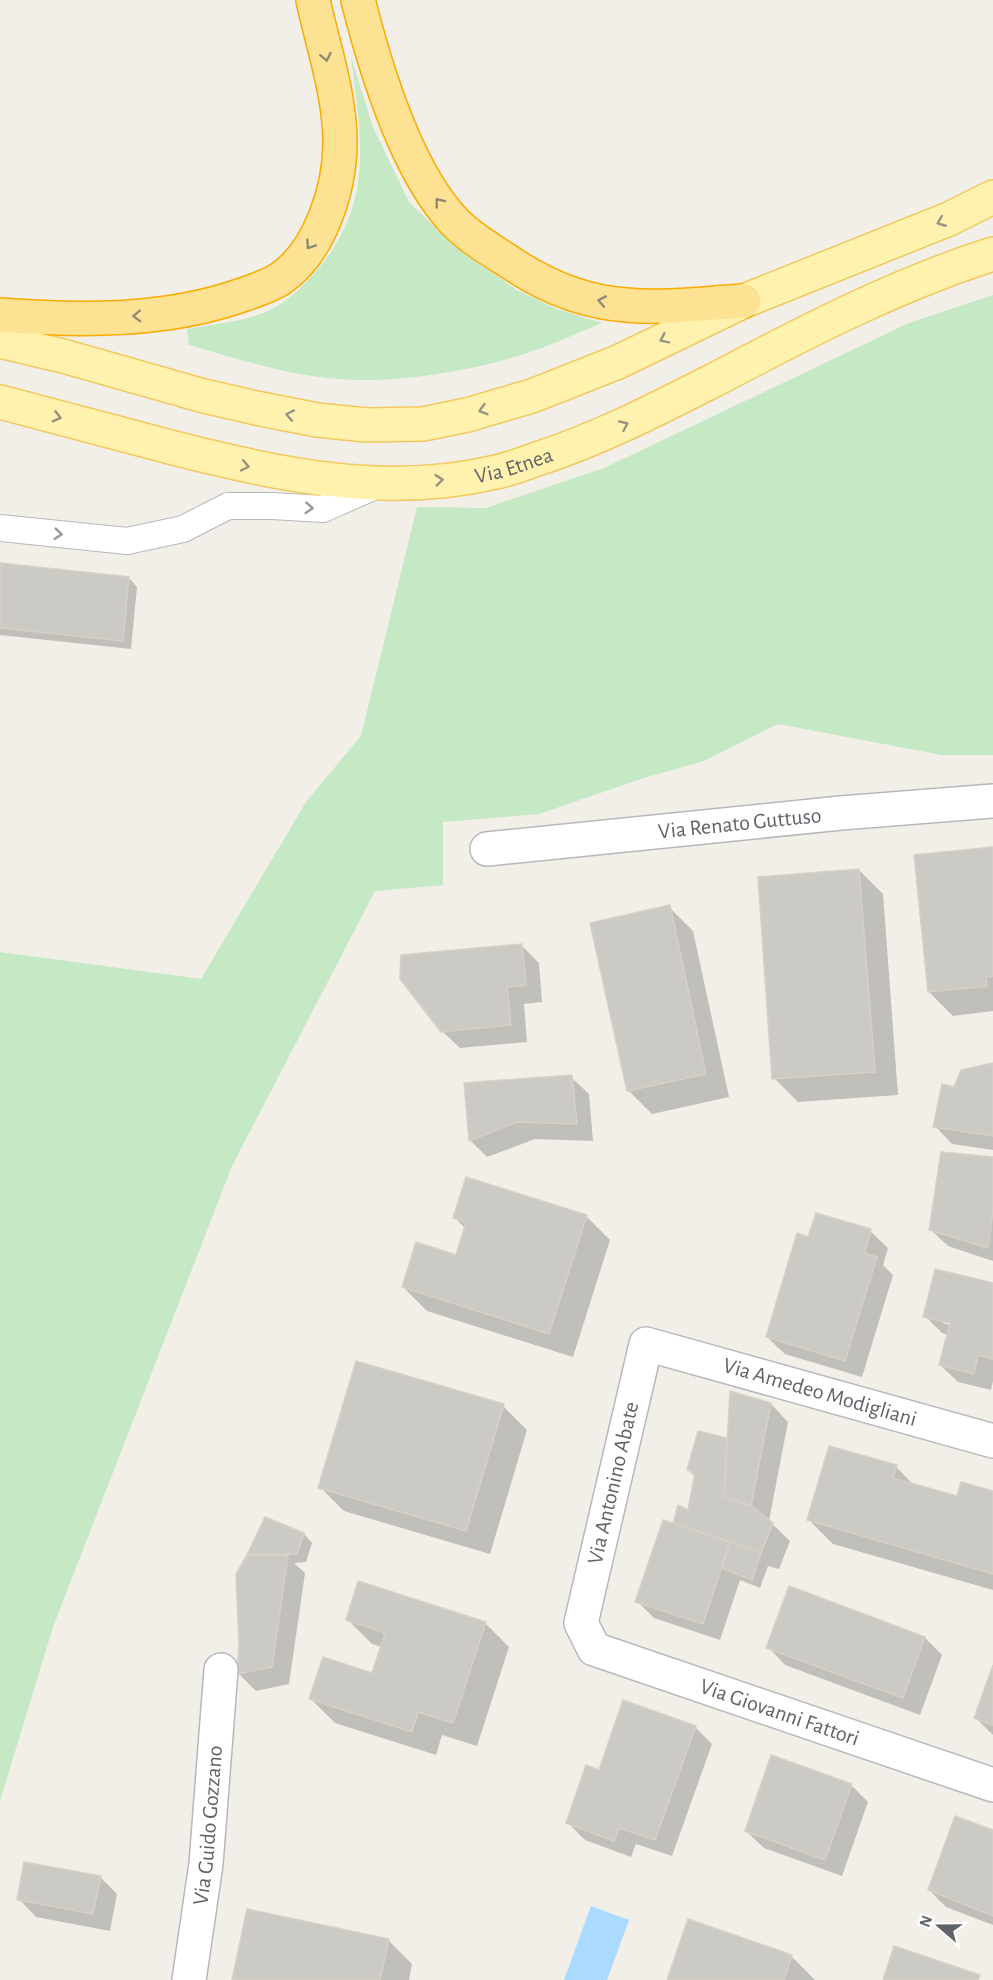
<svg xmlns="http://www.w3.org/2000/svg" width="993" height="1980" font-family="'Alegreya Sans',sans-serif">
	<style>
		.green { fill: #c5e8c5 }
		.water { fill: #aadaff }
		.shadow { fill: #0003; fill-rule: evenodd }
		.building { fill: #cccac5; stroke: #d6d1c6; stroke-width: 1.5 }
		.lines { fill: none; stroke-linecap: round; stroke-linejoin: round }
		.lane-casing { stroke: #b5b8bc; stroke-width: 28 }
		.street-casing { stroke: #b5b8bc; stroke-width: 36 }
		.primary-casing { stroke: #f2c960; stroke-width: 36 }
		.highway-casing { stroke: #f9ab00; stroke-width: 36 }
		.lane { stroke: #fff; stroke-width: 26 }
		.street { stroke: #fff; stroke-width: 33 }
		.primary { stroke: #fff2af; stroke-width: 33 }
		.highway { stroke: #fde293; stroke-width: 33 }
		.oneway { stroke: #8e8975 }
		.oneway2 { stroke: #979581 }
		.oneway3 { stroke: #979a9d }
		.labels { text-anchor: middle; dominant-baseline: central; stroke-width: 6; stroke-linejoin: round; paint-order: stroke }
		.street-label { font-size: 22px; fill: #5f6368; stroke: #fff }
	</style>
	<rect width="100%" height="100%" fill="#f1efe8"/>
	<g class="green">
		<path d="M 351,57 L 373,127 L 409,202 L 441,233 L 470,257 L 515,289 L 557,309 L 602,323 C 579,332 555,344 530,352 C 469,372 391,385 327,378 C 280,373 235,358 189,345 L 187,329 C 214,324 243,322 268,311 C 287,303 304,285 317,270 C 375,203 361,137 351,57 Z"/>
		<polygon points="993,295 993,755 942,755 778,724 704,761 644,778 539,814 443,822 443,885 375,891 232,1166 53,1627 0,1801 0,952 201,979 306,802 361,736 417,507 486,508 604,468 909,323"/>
	</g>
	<polygon class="water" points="591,1906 629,1920 607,1980 564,1980"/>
	<g class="shadow">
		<polygon points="0,564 129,578 137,587 131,649 0,635"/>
		<polygon points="993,849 993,1011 953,1016 929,992"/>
		<polygon points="859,870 883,894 898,1095 798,1102 774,1078"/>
		<polygon points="669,907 693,931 729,1097 652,1114 628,1090"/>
		<polygon points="522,946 539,963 542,1002 524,1004 527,1042 460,1048 442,1031"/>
		<polygon points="993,1065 993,1150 952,1144 935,1126 955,1089"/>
		<polygon points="571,1077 589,1094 593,1141 535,1139 487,1157 470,1140"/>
		<polygon points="993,1159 993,1261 948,1246 930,1229"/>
		<polygon points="586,1216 610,1240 573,1357 427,1311 403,1287 457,1257 466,1229 455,1218"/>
		<polygon points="870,1231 888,1248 883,1265 893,1275 862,1377 785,1354 767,1337 809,1238"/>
		<path d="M 993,1285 L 993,1381 L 991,1390 L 958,1382 L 940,1365 L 948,1335 L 942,1333 L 925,1316 ZM 943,1320 L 957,1324 L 957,1327 L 943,1323 Z"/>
		<polygon points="771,1404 788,1422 769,1521 790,1541 779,1569 768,1566 760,1588 740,1580 720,1640 654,1618 637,1601 674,1525 679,1507 689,1512 696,1477 688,1470 700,1433 729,1440"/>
		<polygon points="503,1406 527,1430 490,1554 344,1511 320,1487"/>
		<polygon points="896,1467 915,1486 958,1497 993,1493 993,1590 833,1544 809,1520"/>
		<polygon points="265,1519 304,1534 312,1543 306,1562 294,1563 305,1573 289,1684 256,1691 239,1674 249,1556"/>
		<polygon points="790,1588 925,1638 942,1655 920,1715 785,1665 768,1647"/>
		<polygon points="348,1620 485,1623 509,1647 477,1746 442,1735 436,1755 335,1723 311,1699 373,1675 382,1647 372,1644"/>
		<polygon points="993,1669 993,1735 975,1717"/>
		<polygon points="695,1727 712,1744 672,1856 636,1844 631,1857 585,1840 568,1823 600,1772"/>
		<polygon points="851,1785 868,1802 842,1876 764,1848 746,1831"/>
		<polygon points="993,1832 993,1925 946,1907 929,1890"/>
		<polygon points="100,1877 117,1894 110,1931 36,1917 19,1899"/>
		<polygon points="388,1940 412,1964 409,1980 234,1980"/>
		<polygon points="791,1956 815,1980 669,1980"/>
	</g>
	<g class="building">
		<polygon points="0,563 129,577 123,641 0,628"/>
		<polygon points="993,847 993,976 986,977 987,986 928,992 914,855"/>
		<polygon points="859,869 875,1072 772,1079 758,877"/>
		<polygon points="670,905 706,1074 627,1091 590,923"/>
		<polygon points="522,944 526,985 507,987 511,1025 441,1032 400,979 401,955"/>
		<polygon points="993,1063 993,1136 933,1127 942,1084 954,1087 961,1070"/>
		<polygon points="572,1075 577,1124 517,1122 469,1141 464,1083"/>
		<polygon points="941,1152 993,1157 993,1210 988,1248 929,1230"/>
		<polygon points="466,1177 587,1215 549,1334 402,1287 416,1242 456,1255 466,1222 453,1218"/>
		<polygon points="816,1213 871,1229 865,1253 877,1257 845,1361 766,1337 797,1233 808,1237"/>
		<polygon points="935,1269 993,1283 993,1359 978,1355 974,1374 939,1365 950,1323 923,1317"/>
		<polygon points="356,1361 504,1404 466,1531 318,1488"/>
		<polygon points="730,1391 771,1403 751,1506 724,1496"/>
		<polygon points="698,1431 727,1438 724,1496 751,1506 773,1523 761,1553 673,1523 678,1505 688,1510 695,1473 687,1470"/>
		<polygon points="829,1446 897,1465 893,1478 957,1496 961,1482 993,1491 993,1574 807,1520"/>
		<polygon points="265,1517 304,1533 297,1554 247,1555"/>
		<polygon points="663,1520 730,1542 703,1624 635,1602"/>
		<polygon points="730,1542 761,1553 752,1580 722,1568"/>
		<polygon points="247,1555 288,1555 272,1667 237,1674 239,1645 236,1574"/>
		<polygon points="358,1581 486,1622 453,1723 418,1712 412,1732 309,1699 323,1657 372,1673 385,1633 346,1620"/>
		<polygon points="789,1586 925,1637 903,1698 766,1648"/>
		<polygon points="993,1665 993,1725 974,1718"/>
		<polygon points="623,1700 696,1726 655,1840 619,1828 614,1841 566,1823 586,1765 599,1770"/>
		<polygon points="771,1755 852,1784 825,1860 745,1831"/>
		<polygon points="955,1816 993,1830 993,1916 928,1890"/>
		<polygon points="24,1862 101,1876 93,1914 17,1900"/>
		<polygon points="247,1909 389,1939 380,1980 232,1980"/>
		<polygon points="688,1919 792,1955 784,1980 667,1980"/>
		<polygon points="894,1946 980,1975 978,1980 883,1980"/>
	</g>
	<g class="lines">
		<defs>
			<polyline id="lane" points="0,528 127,541 183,529 228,506 272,506 323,509 382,483"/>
			<g id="street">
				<path id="s1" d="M 487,849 L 841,813 L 993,801"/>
				<path id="s2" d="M 993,1441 L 646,1344 L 581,1623 L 594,1649 L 993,1785"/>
				<path id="s3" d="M 189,1980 L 206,1864 L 221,1670"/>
			</g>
			<g id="primary">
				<polyline points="0,341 63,356 204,396 256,408 317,420 367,425 423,424 467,415 532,396 618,362 744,301 949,219 993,197"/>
				<path id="s4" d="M 0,402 C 58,417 116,433 174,448 C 281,475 386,498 496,472 C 510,469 523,464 537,459 C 602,438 663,406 724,375 C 811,329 899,284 993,254"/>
			</g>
			<g id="highway">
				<path d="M 358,0 C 375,67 406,169 453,220 C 468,236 489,249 508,261 C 543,285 583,302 626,305 C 665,309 705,303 744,301"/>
				<path d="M 0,315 C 80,321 166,322 242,295 C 254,291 269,286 280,279 C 320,252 340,189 340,142 C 340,95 323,46 313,0"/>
			</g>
		</defs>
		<use href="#lane" class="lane-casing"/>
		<use href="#street" class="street-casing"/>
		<use href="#primary" class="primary-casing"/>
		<use href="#highway" class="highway-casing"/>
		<use href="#lane" class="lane"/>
		<use href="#street" class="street"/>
		<use href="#primary" class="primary"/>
		<use href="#highway" class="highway"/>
	</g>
	<defs><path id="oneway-chevron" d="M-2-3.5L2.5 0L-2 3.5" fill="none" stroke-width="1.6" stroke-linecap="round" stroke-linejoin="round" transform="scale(1.5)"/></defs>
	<g class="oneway">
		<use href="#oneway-chevron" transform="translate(326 57) rotate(78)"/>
		<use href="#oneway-chevron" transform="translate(439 202) rotate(-128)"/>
		<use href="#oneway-chevron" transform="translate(310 245) rotate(124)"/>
		<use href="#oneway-chevron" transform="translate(602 301) rotate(-169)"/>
		<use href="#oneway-chevron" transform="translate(137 316) rotate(178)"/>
	</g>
	<g class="oneway2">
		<use href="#oneway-chevron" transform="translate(941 222) rotate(158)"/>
		<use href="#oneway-chevron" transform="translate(664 339) rotate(154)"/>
		<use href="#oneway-chevron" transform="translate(483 410) rotate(164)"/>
		<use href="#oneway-chevron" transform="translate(290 415) rotate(-169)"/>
		<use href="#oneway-chevron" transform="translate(57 417) rotate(15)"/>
		<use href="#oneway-chevron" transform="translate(624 425) rotate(-24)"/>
		<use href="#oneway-chevron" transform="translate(245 466) rotate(12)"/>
		<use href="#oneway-chevron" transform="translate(439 480) rotate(-6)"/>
	</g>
	<g class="oneway3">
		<use href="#oneway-chevron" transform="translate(309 508) rotate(4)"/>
		<use href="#oneway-chevron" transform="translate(58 534) rotate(6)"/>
	</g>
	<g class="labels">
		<g class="street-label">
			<text stroke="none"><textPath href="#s4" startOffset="525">Via Etnea</textPath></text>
			<text stroke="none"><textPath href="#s1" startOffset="254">Via Renato Guttuso</textPath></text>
			<text transform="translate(820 1392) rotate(16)">Via Amedeo Modigliani</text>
			<text transform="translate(613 1483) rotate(-77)">Via Antonino Abate</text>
			<text stroke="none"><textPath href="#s2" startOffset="872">Via Giovanni Fattori</textPath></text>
			<text stroke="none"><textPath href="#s3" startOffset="156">Via Guido Gozzano</textPath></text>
		</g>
	</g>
	<g transform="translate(939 1926) rotate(290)" stroke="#ffffff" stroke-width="4.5" paint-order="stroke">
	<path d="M0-4.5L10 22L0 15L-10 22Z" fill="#5f6368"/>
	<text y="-9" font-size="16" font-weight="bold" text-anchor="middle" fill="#5f6368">N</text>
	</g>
</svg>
